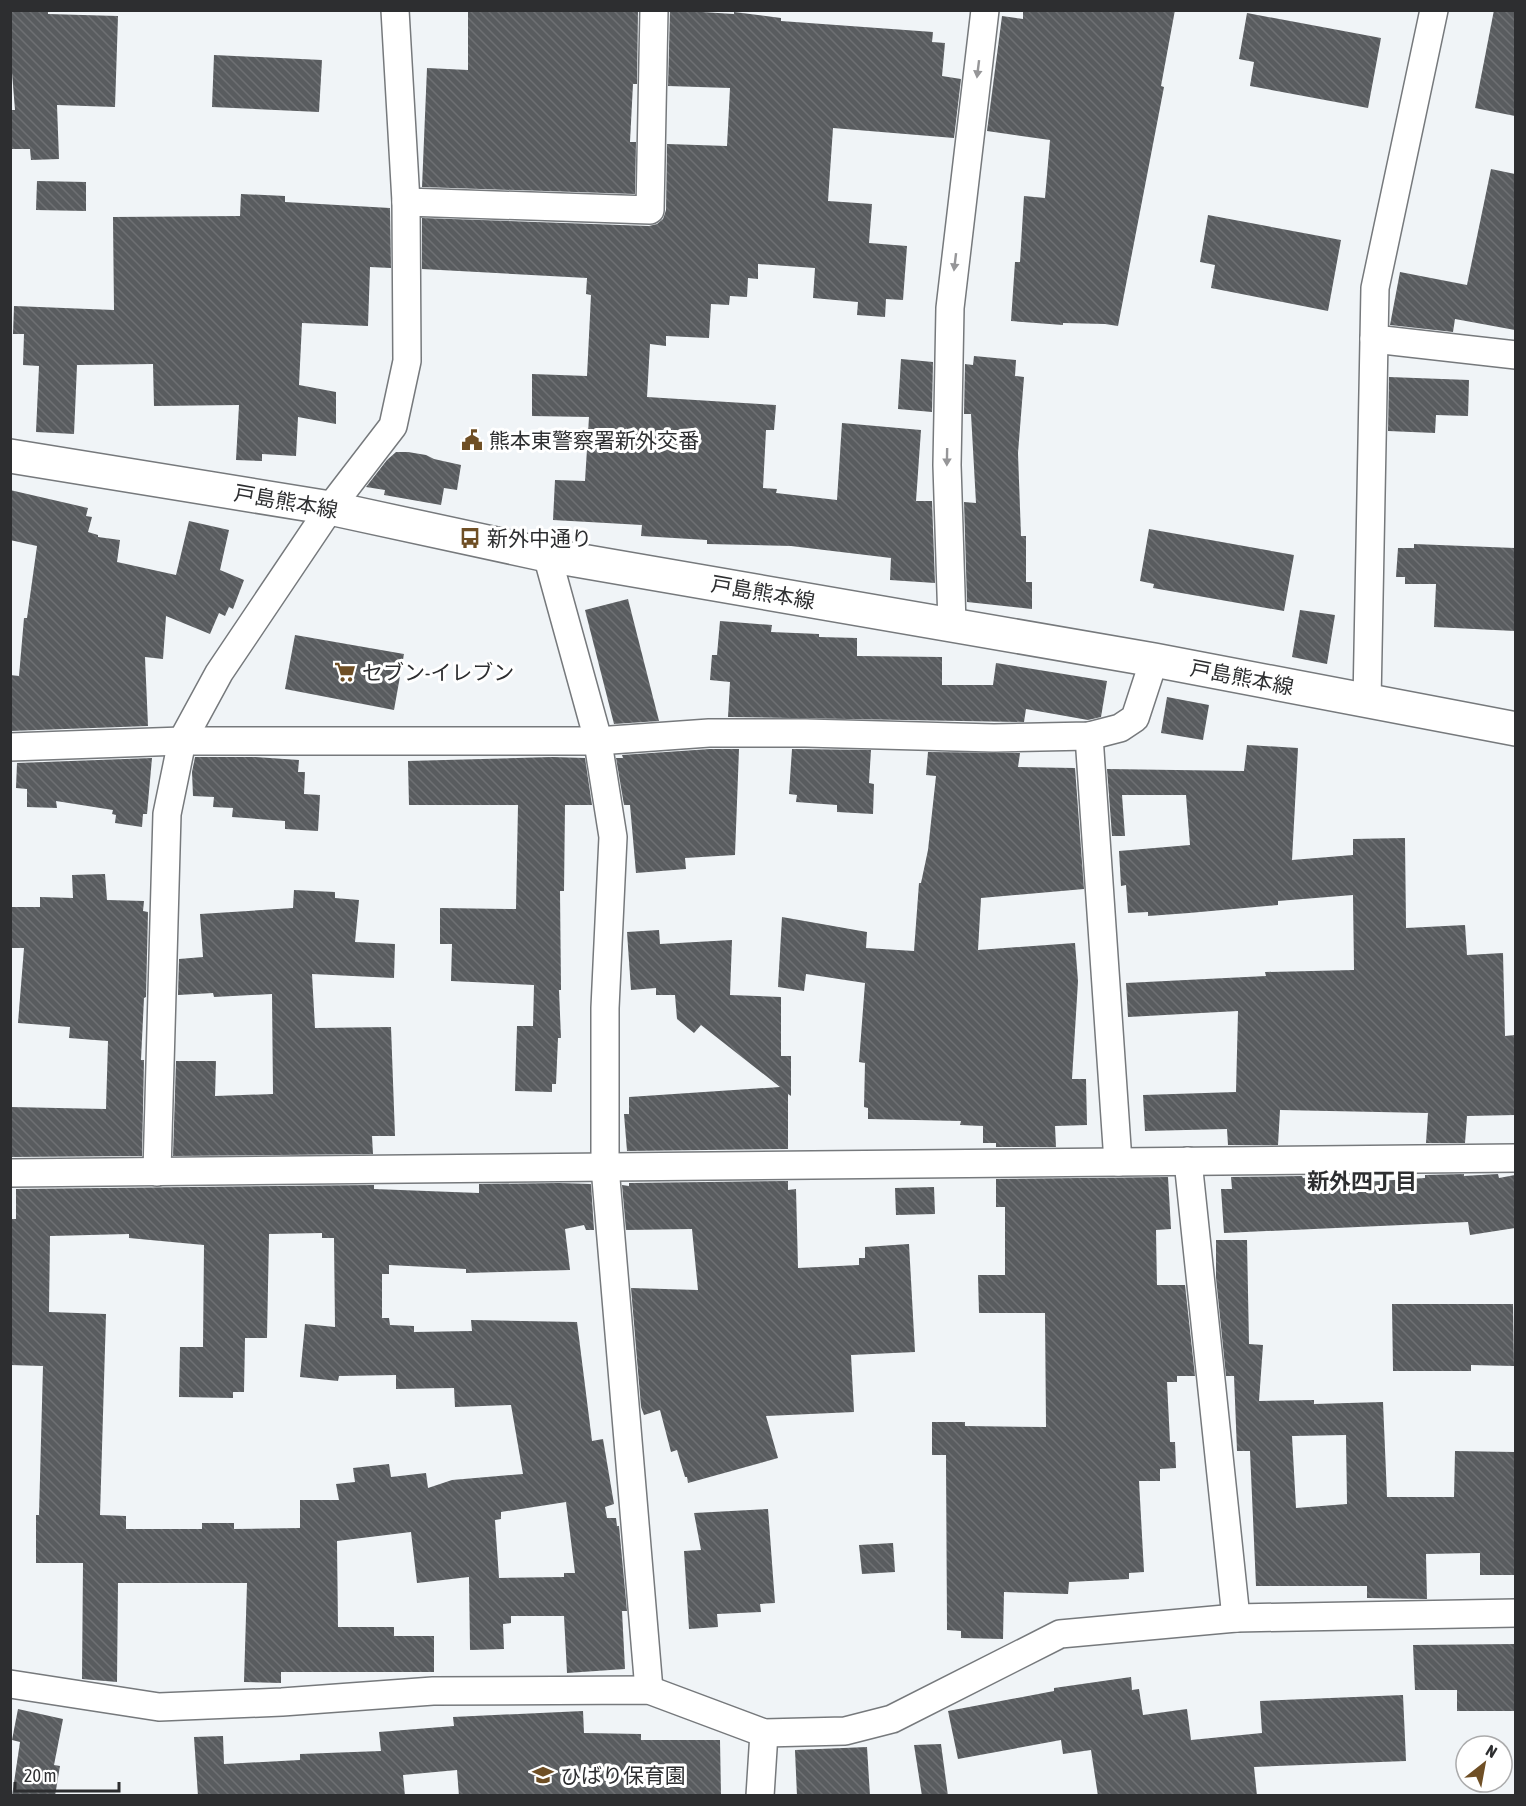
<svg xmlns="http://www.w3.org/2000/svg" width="1526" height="1806" font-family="'Asap Condensed','Noto Sans JP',sans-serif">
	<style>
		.building { fill: url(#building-back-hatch); fill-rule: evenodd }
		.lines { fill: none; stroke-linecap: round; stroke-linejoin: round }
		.minor-casing { stroke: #76797c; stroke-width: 30 }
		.secondary-casing { stroke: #76797c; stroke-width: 36 }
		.minor { stroke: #fff; stroke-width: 27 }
		.secondary { stroke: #fff; stroke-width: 33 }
		.oneway { fill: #969698 }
		.labels { text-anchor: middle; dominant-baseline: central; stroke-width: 6; stroke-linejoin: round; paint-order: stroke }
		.poi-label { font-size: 21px; fill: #2d2e30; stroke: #fff; text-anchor: start }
		.street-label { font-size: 21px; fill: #2d2e30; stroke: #fff }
		.neighbourhood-label { font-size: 22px; font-weight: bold; fill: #2d2e30; stroke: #fff }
	</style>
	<defs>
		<pattern id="building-back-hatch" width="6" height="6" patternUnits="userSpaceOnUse" patternTransform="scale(1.5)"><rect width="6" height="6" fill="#595c5f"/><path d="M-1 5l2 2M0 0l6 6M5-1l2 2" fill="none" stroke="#6e7073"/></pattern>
	</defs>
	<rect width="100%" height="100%" fill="#f0f4f7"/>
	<g class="building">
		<polygon points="10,10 39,10 39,12 48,12 48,14 118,16 115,107 57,105 59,159 31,160 30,149 10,149 10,110 15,110 10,48"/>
		<polygon points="468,10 638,10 637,84 633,84 630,142 636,142 635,194 422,187 427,68 468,70"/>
		<polygon points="670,10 734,14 734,12 781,18 781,21 933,32 932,42 945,43 942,76 961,79 954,138 833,128 828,201 872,204 869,243 907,246 903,300 886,299 885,317 857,315 858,302 813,298 815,268 758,264 758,279 748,278 747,297 730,296 729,305 711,304 709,338 666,336 666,346 650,344 647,397 776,405 774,430 766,430 763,488 777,489 776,493 837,500 842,423 921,430 916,501 932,501 935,583 890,580 891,558 791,546 707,544 707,540 641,536 642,525 553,520 555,480 585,481 589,417 532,416 532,374 587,376 591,295 586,294 587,278 422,269 422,218 649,226 657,224 663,219 666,210 667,144 727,146 730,88 668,86"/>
		<polygon points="1023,10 1175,10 1161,86 1164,87 1118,326 1105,324 1063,323 1063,325 1011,321 1015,262 1020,262 1024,196 1045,198 1050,140 987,131 1002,16 1023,19"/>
		<polygon points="1494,10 1515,10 1515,116 1475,108"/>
		<polygon points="1247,13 1381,38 1368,108 1250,86 1254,62 1239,59"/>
		<polygon points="214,55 322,60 319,112 212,107"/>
		<polygon points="1491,169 1515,174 1515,330 1455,319 1453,332 1390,325 1400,272 1467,285"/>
		<polygon points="37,181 86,182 86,211 36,210"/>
		<polygon points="241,194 285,196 285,202 390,208 391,268 370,267 368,326 302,323 299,385 336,392 336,424 298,417 296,456 262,454 262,461 236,460 239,405 154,406 153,364 77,365 74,434 36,432 39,366 23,365 24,334 13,334 14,306 114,310 113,217 240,216"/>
		<polygon points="1208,215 1341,240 1328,311 1211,288 1215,265 1200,262"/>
		<polygon points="974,356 1016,360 1015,376 1024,377 1018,453 1021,536 1026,536 1026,582 1032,582 1032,609 967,602 964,502 976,503 971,414 964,414 965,364 973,365"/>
		<polygon points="901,359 933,362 932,412 898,409"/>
		<polygon points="1389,377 1469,380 1468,416 1436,415 1435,433 1388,431"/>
		<polygon points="396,452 408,452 426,455 434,459 461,465 457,490 444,488 441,505 384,495 385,490 366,487 387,460"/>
		<polygon points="10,490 88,508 86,516 92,517 88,532 98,535 98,537 120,540 117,562 176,575 189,521 229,530 220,570 244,580 233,609 229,607 225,616 219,613 210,634 166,616 163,659 145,657 148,726 10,731 10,675 19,676 24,618 27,618 37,546 10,540"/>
		<polygon points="1149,529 1294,555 1284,611 1153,588 1154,584 1140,581"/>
		<polygon points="1414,544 1515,548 1515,631 1434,627 1436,584 1405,584 1405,577 1396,577 1398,548 1414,548"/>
		<polygon points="628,599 659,721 614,724 585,610"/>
		<polygon points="1300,610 1335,615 1327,664 1292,657"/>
		<polygon points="720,621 772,625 771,632 819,634 819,637 857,638 857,656 942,657 942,685 993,685 996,663 1107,681 1101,717 1088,720 1026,709 1024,722 728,717 730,682 710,680 712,655 717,655"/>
		<polygon points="295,635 404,654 394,710 285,689"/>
		<polygon points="1167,697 1209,705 1203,740 1161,733"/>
		<polygon points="1247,745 1298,748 1292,860 1353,855 1353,839 1405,838 1406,928 1465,925 1467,955 1503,953 1505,1036 1515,1035 1515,1115 1467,1116 1465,1143 1426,1143 1428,1113 1280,1110 1278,1145 1228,1145 1227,1129 1145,1131 1143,1095 1236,1092 1238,1011 1128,1017 1126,983 1266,976 1265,972 1354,970 1353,895 1278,901 1278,905 1189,913 1148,916 1148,912 1128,913 1126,885 1121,886 1119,851 1190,845 1186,795 1122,795 1125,836 1112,836 1107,769 1244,771"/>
		<polygon points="710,749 739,749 735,855 685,858 686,869 636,873 630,805 624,805 616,758 623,758 622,755"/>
		<polygon points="792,749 871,750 869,783 874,784 873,814 837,812 837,805 796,802 797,795 789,794"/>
		<polygon points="928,752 1020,753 1018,767 1075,768 1084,889 981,898 978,950 1075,943 1078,981 1072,1079 1086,1079 1087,1125 1055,1126 1056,1147 996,1147 996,1143 983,1143 983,1126 960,1125 961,1121 868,1119 868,1108 864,1107 865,1063 859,1062 865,983 806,974 804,991 778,987 782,917 867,932 866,948 914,951 919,883 921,883 928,850 936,776 926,775"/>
		<polygon points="195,757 255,757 299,760 298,772 305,772 304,794 320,795 318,831 285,829 285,821 232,817 233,808 213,807 214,797 193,796 192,772"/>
		<polygon points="552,757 585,758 592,805 565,805 564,891 560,891 561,990 559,990 561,1038 558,1038 556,1084 552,1084 552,1092 515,1091 517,1026 533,1026 534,985 451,981 452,944 440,944 440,908 516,909 518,805 409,805 408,761"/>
		<polygon points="152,758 147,814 143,814 142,827 115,823 116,815 112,814 113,810 56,801 57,808 27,807 27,789 16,788 17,763"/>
		<polygon points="105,874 107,900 144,901 143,911 148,912 146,997 144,998 141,1060 144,1060 142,1156 10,1157 10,1107 106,1109 108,1041 69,1038 70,1027 18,1023 24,948 10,948 10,907 40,907 40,897 73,898 72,875"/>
		<polygon points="294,890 335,892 335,898 359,900 355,942 395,944 394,978 312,974 315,1028 391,1027 395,1136 372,1136 373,1154 173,1156 176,1061 216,1061 215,1096 273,1094 272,994 214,997 213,993 178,995 179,959 203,957 200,914 293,908"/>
		<polygon points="659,930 660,944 732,940 730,995 781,997 781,1056 791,1056 791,1096 788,1094 788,1149 627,1151 624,1114 629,1114 629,1097 780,1087 701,1025 694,1033 677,1019 675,995 656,995 656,988 631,990 627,932"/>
		<polygon points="1464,1174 1464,1176 1498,1174 1499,1178 1515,1175 1515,1228 1470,1235 1468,1222 1224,1233 1221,1189 1232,1189 1231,1177 1302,1176 1303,1178 1346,1175 1347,1183 1425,1178 1425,1175"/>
		<polygon points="1168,1177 1171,1229 1156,1230 1157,1285 1185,1285 1195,1376 1177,1376 1177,1382 1167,1382 1170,1442 1175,1442 1176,1468 1160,1469 1160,1481 1139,1481 1144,1572 1129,1573 1129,1579 1069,1582 1068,1594 1004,1592 1003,1639 961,1638 961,1631 947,1630 946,1455 932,1455 932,1422 965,1422 965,1426 1046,1427 1045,1313 979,1313 978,1275 1005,1275 1005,1207 996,1207 996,1179"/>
		<polygon points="788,1181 788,1190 796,1189 798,1268 859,1265 859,1258 865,1258 865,1247 909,1244 915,1352 851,1355 854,1412 766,1416 778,1458 688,1483 687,1477 685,1477 677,1450 671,1452 660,1410 644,1415 641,1407 631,1288 698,1290 692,1229 626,1230 622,1185 629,1186 629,1183"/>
		<path d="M 559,1183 L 591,1184 L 594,1230 L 586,1230 L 584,1225 L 565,1229 L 570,1270 L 466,1273 L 466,1269 L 389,1265 L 389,1274 L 382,1274 L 382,1318 L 389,1318 L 390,1325 L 414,1326 L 414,1332 L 472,1331 L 471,1320 L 577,1322 L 592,1441 L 603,1439 L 614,1504 L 605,1507 L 607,1518 L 616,1518 L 617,1526 L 619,1526 L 627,1611 L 622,1611 L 625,1669 L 567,1673 L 564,1616 L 511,1616 L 511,1623 L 503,1624 L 504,1649 L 470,1650 L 469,1577 L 417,1583 L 411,1532 L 337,1541 L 338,1627 L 394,1627 L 394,1636 L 434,1636 L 434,1672 L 281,1672 L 281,1683 L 244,1682 L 247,1583 L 118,1583 L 117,1682 L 82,1679 L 83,1563 L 36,1563 L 36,1515 L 39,1515 L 43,1366 L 10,1365 L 10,1219 L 16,1219 L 16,1189 L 374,1185 L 374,1189 L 479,1193 L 479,1184 ZM 322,1233 L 322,1238 L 334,1238 L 335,1327 L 305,1324 L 300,1377 L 338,1381 L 339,1376 L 396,1375 L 396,1389 L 454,1388 L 455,1407 L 511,1405 L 523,1474 L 452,1480 L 428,1488 L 426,1473 L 391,1477 L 389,1464 L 353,1468 L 355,1482 L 336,1484 L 339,1500 L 300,1500 L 300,1528 L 234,1529 L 234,1523 L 202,1523 L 202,1529 L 126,1529 L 126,1516 L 100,1515 L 106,1314 L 49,1312 L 50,1236 L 129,1234 L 129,1238 L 204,1245 L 203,1347 L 180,1347 L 179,1397 L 233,1398 L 233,1392 L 244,1392 L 245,1338 L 267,1338 L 269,1234 ZM 566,1502 L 575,1573 L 564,1573 L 564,1577 L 499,1578 L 495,1520 L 501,1519 L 501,1512 Z"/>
		<polygon points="934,1187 935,1214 896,1215 895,1188"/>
		<path d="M 1216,1240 L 1247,1240 L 1249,1344 L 1263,1345 L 1259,1401 L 1314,1400 L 1314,1404 L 1383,1402 L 1387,1497 L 1454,1497 L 1455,1451 L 1515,1452 L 1515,1575 L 1480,1575 L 1480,1553 L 1426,1554 L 1427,1599 L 1367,1598 L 1367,1586 L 1256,1586 L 1250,1451 L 1237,1451 L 1234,1376 L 1226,1376 L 1216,1278 ZM 1346,1435 L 1347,1504 L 1296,1508 L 1292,1436 Z"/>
		<polygon points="1392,1304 1513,1304 1514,1366 1471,1365 1471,1371 1393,1371"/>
		<polygon points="768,1509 775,1603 760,1604 761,1612 717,1614 718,1627 689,1629 684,1551 701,1550 694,1513"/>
		<polygon points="893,1543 895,1572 862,1574 859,1545"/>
		<polygon points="1515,1644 1515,1711 1457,1711 1457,1690 1415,1690 1413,1645"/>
		<polygon points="1131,1677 1132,1690 1139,1689 1143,1715 1187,1709 1191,1740 1262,1733 1260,1701 1403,1695 1406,1761 1254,1767 1257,1796 1098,1796 1091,1750 1063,1754 1061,1740 958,1759 948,1711 1054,1691 1054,1688"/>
		<polygon points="18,1709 63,1719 54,1765 60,1766 55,1796 12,1796 20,1742 12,1740"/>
		<polygon points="583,1711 584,1733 641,1734 641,1740 720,1740 721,1796 459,1796 457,1770 403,1775 405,1796 198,1796 194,1737 223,1736 224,1764 300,1760 300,1754 381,1751 379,1732 454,1726 453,1717"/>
		<polygon points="941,1744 948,1796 922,1796 914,1745"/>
		<polygon points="867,1747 870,1796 797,1796 795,1750"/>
	</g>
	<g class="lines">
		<defs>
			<g id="minor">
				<polyline points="395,10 406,202"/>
				<polyline points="1374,339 1516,355"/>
				<polyline points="547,555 597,736 613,837 605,1008 605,1167 649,1690"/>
				<polyline points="952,624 947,465 950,308 985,10"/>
				<polyline points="1367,702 1375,288 1434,10"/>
				<polyline points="1089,736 1118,1162"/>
				<polyline points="10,747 182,741 597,741 709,733 805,733 994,738 1089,736 1120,728 1135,718 1154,660"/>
				<polyline points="1188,1161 1236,1618"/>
				<polyline points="157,1172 167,814 182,741 219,673 330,508 393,426 407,361 406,202 650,210 654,10"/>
				<polyline points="10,1173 1516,1158"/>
				<polyline points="10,1684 159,1707 282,1702 433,1691 649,1690 764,1733 845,1731 892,1719 1060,1634 1236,1618 1516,1613"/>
				<polyline points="760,1796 764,1733"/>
			</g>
			<polyline id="secondary" points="10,456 330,508 547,555 1154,660 1516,729"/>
		</defs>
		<use href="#minor" class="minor-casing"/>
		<use href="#secondary" class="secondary-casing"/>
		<use href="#minor" class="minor"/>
		<use href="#secondary" class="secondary"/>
	</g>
	<defs><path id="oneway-solid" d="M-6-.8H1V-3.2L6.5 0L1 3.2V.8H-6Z" transform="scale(1.5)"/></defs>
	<g class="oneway">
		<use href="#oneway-solid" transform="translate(978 69) rotate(97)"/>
		<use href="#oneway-solid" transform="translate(955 262) rotate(97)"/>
		<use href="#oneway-solid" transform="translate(947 457) rotate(91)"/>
	</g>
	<defs>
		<symbol id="civic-bare" viewBox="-9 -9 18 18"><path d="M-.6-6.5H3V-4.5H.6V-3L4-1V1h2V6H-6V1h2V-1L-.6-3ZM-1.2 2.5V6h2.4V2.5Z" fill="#6f4f25" stroke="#fff" stroke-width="2.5" paint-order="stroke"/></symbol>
		<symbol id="bus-bare" viewBox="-9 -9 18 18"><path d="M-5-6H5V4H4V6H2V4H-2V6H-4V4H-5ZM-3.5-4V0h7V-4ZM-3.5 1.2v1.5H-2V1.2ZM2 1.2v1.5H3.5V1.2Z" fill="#6f4f25" stroke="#fff" stroke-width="2.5" paint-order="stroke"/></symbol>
		<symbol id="supermarket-bare" viewBox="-9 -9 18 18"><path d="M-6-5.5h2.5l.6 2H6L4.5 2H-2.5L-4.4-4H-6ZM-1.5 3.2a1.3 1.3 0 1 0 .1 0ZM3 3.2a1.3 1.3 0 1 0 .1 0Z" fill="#6f4f25" stroke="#fff" stroke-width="2.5" paint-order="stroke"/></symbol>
		<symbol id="school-bare" viewBox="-9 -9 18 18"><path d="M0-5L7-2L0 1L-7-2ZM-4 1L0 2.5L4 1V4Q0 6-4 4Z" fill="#6f4f25" stroke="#fff" stroke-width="2.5" paint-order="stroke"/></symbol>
	</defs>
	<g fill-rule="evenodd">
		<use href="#civic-bare" x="457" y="425" width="30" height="30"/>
		<use href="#bus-bare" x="455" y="523" width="30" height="30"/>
		<use href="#supermarket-bare" x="330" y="657" width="30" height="30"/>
		<use href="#school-bare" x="528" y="1760" width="30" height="30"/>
	</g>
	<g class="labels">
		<g class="poi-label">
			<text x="489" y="440">熊本東警察署新外交番</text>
			<text x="487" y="538">新外中通り</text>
			<text x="362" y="672">セブン-イレブン</text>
			<text x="560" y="1775">ひばり保育園</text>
		</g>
		<g class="street-label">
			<text transform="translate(286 501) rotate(10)">戸島熊本線</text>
			<text transform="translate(763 592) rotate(10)">戸島熊本線</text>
			<text transform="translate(1242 677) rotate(11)">戸島熊本線</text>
		</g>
		<g class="neighbourhood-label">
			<text x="1362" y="1181">新外四丁目</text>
		</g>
	</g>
	<rect width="1526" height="1806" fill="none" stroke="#2d2e30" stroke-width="24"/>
	<g transform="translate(1484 1764) rotate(31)"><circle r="28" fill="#ffffff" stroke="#ababac" stroke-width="1.5"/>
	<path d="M0-4.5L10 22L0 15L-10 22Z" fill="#6f4f25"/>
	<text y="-9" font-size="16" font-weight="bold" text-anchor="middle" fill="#2d2e30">N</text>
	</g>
	<path d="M15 1782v9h104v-9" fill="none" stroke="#2d2e30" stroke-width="3"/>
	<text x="24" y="1782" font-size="18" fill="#2d2e30" stroke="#ffffff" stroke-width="4.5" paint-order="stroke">20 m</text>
</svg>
